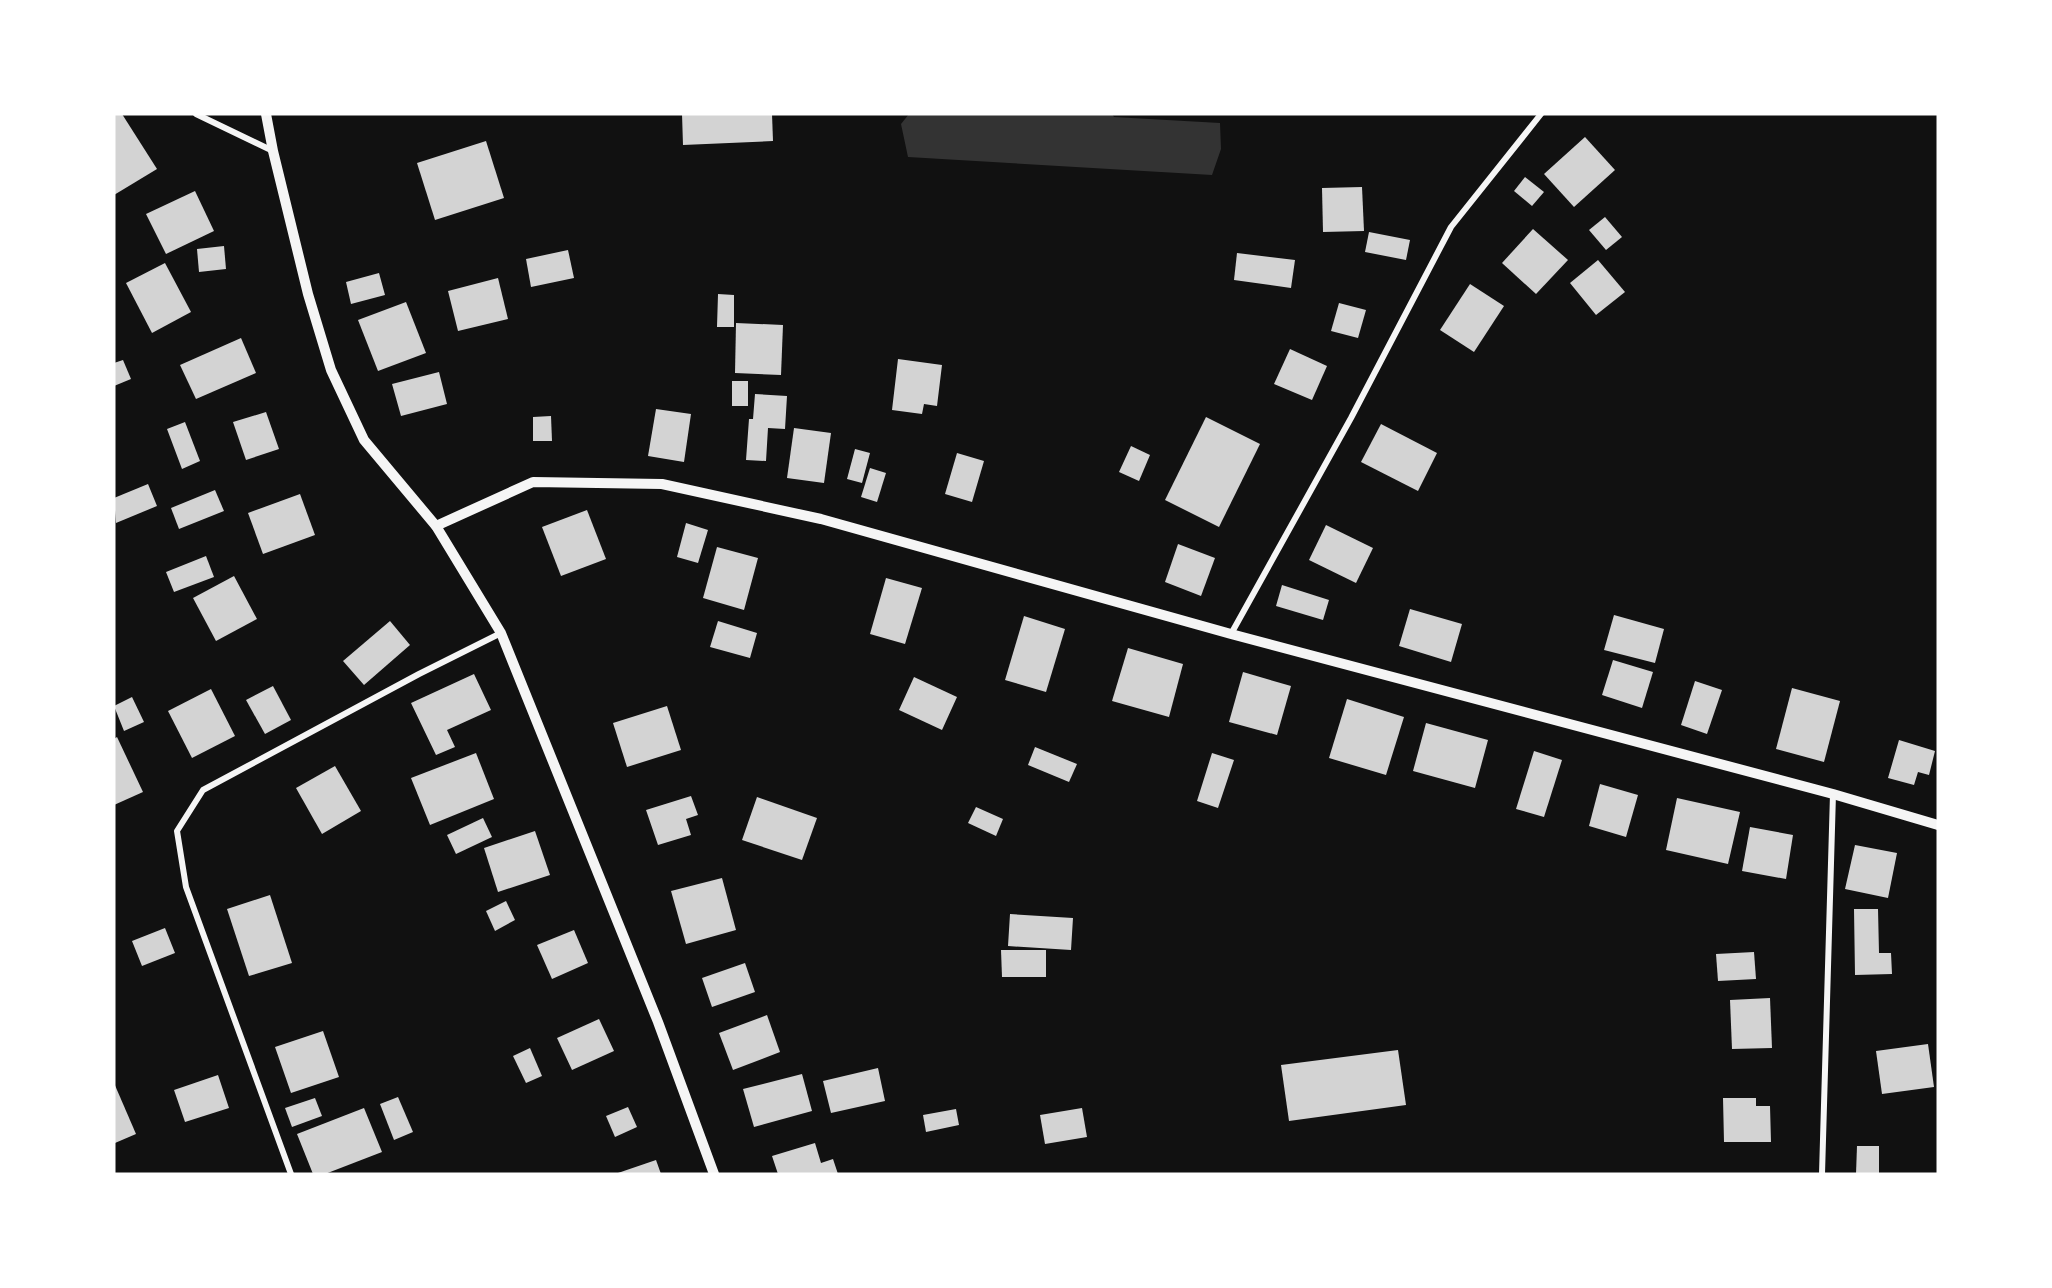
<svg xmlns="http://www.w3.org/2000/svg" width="2052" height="1288" font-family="'Fira Sans',sans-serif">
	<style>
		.water { fill: #333 }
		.building { fill: #d3d3d3 }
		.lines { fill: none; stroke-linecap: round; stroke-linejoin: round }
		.minor { stroke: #f5f5f5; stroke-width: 6 }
		.tertiary { stroke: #f5f5f5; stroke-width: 10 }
	</style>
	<rect width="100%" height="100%" fill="#111"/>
	<polygon class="water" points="909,114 1112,114 1114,117 1220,123 1221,149 1212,175 908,157 901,124"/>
	<g class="building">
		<polygon points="114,114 122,114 157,169 114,195"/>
		<polygon points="682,114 772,114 773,141 683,145"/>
		<polygon points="1585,137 1615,170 1574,207 1544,174"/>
		<polygon points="486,141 504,198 435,220 417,163"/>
		<polygon points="1525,177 1544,192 1532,206 1514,191"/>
		<polygon points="1362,187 1364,231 1323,232 1322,188"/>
		<polygon points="195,191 214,231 166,254 146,214"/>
		<polygon points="1605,217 1622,237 1606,250 1589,230"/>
		<polygon points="1533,229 1568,260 1536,294 1502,263"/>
		<polygon points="1369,232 1410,240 1406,260 1365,252"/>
		<polygon points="224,246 226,269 199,272 197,249"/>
		<polygon points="568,250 574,278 531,287 526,259"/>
		<polygon points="1237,253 1295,260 1291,288 1234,280"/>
		<polygon points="1598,260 1625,292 1596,315 1570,283"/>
		<polygon points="165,263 191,312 152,333 126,283"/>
		<polygon points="379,273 385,295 351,304 346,282"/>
		<polygon points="498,278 508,319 458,331 448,291"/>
		<polygon points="1470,284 1504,306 1474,352 1440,330"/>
		<polygon points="718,294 734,295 734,327 717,327"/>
		<polygon points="406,302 426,353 378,371 358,320"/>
		<polygon points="1339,303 1366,310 1358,338 1331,331"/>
		<polygon points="736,323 783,325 781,375 735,373"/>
		<polygon points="241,338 256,373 196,399 180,365"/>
		<polygon points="1290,349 1327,366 1312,400 1274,384"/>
		<polygon points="898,359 942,365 937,406 924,404 922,414 892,410"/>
		<polygon points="123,360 131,379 114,386 114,363"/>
		<polygon points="439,372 447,404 401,416 392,384"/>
		<rect x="732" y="381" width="16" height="25"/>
		<polygon points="755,394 787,396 785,429 768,428 766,461 746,460 749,419 753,419"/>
		<polygon points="656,409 691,414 684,462 648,456"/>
		<polygon points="266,412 279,449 246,460 233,422"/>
		<polygon points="551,416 552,441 533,441 533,417"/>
		<polygon points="1206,417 1260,444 1219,527 1165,500"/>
		<polygon points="185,422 200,461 182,469 167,429"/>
		<polygon points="1381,424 1437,453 1418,491 1361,462"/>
		<polygon points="794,428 831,433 824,483 787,478"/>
		<polygon points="1131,446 1150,455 1139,481 1119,472"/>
		<polygon points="855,449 870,453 862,483 847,479"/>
		<polygon points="957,453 984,461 972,502 945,494"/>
		<polygon points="870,468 886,473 877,502 861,497"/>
		<polygon points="148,484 157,506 116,523 114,498"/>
		<polygon points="215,490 224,511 179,529 171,508"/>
		<polygon points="300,494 315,535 263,554 248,513"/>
		<polygon points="587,510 606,559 561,576 542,527"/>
		<polygon points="686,523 708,530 698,563 677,557"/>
		<polygon points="1326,525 1373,548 1356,583 1309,560"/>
		<polygon points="1178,544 1215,558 1201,596 1165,582"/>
		<polygon points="717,547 758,558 744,610 703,598"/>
		<polygon points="206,556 214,577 174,592 166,572"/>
		<polygon points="234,576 257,619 216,641 193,598"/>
		<polygon points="886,578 922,588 905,644 870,634"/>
		<polygon points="1282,585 1329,600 1323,620 1276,606"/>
		<polygon points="1410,609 1462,624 1451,662 1399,646"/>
		<polygon points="1614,615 1664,629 1655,663 1604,650"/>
		<polygon points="1024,616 1065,629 1046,692 1005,680"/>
		<polygon points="390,621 410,645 364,685 343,661"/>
		<polygon points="718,621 757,633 750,658 710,647"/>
		<polygon points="1128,648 1183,664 1169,717 1112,701"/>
		<polygon points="1613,660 1653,672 1642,708 1602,695"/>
		<polygon points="1243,672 1291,686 1277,735 1229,722"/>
		<polygon points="474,674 491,710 447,730 455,747 436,755 411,703"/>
		<polygon points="914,677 957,697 942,730 899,710"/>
		<polygon points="1695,681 1722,690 1707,734 1681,725"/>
		<polygon points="273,686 291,720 265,734 246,700"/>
		<polygon points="1792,688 1840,701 1824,762 1776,749"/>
		<polygon points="211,689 235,736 192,758 168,711"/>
		<polygon points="132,697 144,722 124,731 114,706"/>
		<polygon points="1347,699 1404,717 1386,775 1329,758"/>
		<polygon points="667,706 681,750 627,767 613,723"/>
		<polygon points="1426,723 1488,740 1475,788 1413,771"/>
		<polygon points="117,737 143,792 114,805 114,739"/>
		<polygon points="1899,740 1935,751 1929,775 1918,772 1914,785 1888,778"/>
		<polygon points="1035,747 1077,764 1069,782 1028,765"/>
		<polygon points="1534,751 1562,760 1544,817 1516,809"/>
		<polygon points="476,753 494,799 430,825 411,778"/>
		<polygon points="1212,753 1234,760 1218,808 1197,801"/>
		<polygon points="335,766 361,811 322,834 296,788"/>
		<polygon points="1600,784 1638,795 1626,837 1589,826"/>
		<polygon points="691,796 698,815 686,819 691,835 658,845 646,810"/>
		<polygon points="757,797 817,818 802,860 742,840"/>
		<polygon points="1677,798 1740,812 1728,864 1666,850"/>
		<polygon points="976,807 1003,819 996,836 968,823"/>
		<polygon points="483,818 492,837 456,854 447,835"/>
		<polygon points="1750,827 1793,835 1786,879 1742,871"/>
		<polygon points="535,831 550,875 498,892 484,848"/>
		<polygon points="1855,845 1897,853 1888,898 1845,889"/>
		<polygon points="722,878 736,930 686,944 671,891"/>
		<polygon points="270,895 292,963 249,976 227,909"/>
		<polygon points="506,901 515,920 495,931 486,911"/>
		<polygon points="1854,909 1878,909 1879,953 1891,953 1892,974 1855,975"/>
		<polygon points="1010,914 1073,918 1071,950 1008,946"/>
		<polygon points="165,928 175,953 142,966 132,941"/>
		<polygon points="574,930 588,963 552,979 537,945"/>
		<polygon points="1001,950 1046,950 1046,977 1002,977"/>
		<polygon points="1754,952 1756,979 1718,981 1716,954"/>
		<polygon points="745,963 755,992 712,1007 702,978"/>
		<polygon points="1770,998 1772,1048 1732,1049 1730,1000"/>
		<polygon points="767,1015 780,1052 733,1070 719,1033"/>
		<polygon points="599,1019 614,1051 572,1070 557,1038"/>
		<polygon points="323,1031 339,1077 291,1093 275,1047"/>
		<polygon points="1928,1044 1934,1087 1882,1094 1876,1051"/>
		<polygon points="530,1048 542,1076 526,1083 513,1056"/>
		<polygon points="1398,1050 1406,1105 1289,1121 1281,1065"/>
		<polygon points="878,1068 885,1101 831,1113 823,1081"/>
		<polygon points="802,1074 812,1111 754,1127 743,1089"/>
		<polygon points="218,1075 229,1108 185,1122 174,1090"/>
		<polygon points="114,1083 136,1134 115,1143 114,1142"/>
		<polygon points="398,1097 413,1132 394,1140 380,1104"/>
		<polygon points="315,1098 322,1116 292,1127 285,1108"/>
		<polygon points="1723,1098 1756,1098 1756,1106 1770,1106 1771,1142 1724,1142"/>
		<polygon points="628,1107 637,1127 615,1137 606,1116"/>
		<polygon points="364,1108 382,1152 325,1174 313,1174 297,1134"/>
		<polygon points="1082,1108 1087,1137 1045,1144 1040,1115"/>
		<polygon points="956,1109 959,1125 926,1132 923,1115"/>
		<polygon points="815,1143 821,1163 833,1159 838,1174 778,1174 772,1156"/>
		<polygon points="1857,1146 1879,1146 1879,1174 1856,1174"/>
		<polygon points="656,1160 661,1174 615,1174"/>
	</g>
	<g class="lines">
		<g class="minor">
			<polyline points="196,114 273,151"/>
			<polyline points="1231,634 1351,418 1451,227 1541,114"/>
			<polyline points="291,1174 186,887 177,831 203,790 419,674 501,633"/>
			<polyline points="1822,1174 1833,794"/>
		</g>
		<g class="tertiary">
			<polyline points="266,114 273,151 308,294 331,370 364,440 436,526 501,633 658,1022 714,1174"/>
			<polyline points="436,526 533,482 662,484 821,519 1231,634 1833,794 1938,825"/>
		</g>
	</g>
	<rect width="2052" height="1288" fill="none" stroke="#ffffff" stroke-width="231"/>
</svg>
